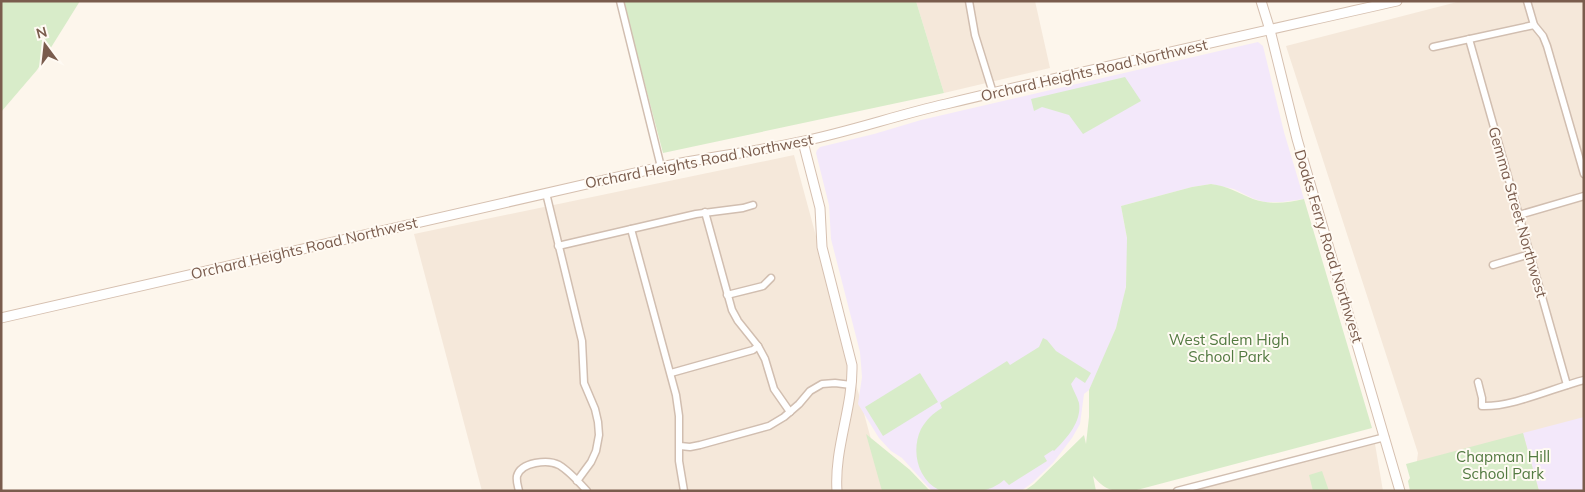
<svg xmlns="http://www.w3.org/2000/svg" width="1585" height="492" font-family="Mulish,sans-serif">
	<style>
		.residential { fill: #f5e8da }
		.education { fill: #f3e8fa }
		.green { fill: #d8ecc9 }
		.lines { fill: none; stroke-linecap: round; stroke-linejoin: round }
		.street-casing { stroke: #d1beb0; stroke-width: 9 }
		.secondary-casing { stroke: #d6c0b0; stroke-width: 11 }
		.street { stroke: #fff; stroke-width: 6 }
		.secondary { stroke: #fff; stroke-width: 9 }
		.labels { text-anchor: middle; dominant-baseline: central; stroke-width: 4; stroke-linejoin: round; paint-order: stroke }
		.street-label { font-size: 15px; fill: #7a5c4d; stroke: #fffaf3 }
		.park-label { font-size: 15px; fill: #537a41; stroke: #fffaf3 }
	</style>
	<rect width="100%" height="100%" fill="#fdf6ec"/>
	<g class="residential">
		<polygon points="916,1 1035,1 1050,68 944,93"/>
		<polygon points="1461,1 1584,1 1584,491 1413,491 1418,453 1286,46"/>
		<polygon points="794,155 885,491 482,491 414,234"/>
		<polygon points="1375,444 1383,491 1186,491"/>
	</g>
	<g class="education">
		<polygon points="1258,42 1263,46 1284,132 1304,199 1282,202 1265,202 1254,199 1234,189 1211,184 1192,187 1121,206 1127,238 1127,255 1126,286 1122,308 1116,328 1103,361 1089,390 1084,394 1080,424 1072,438 1053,463 1032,483 1021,491 932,491 902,458 891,451 879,438 858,404 862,377 860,352 831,239 829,205 816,153 817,150 820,147 874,134 921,120"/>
		<polygon points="1584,417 1584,491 1539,491 1523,433"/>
	</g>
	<g class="green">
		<polygon points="1,1 80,1 37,70 1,112"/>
		<polygon points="623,1 916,1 944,93 663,153"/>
		<polygon points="1125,77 1141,101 1083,134 1069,115 1042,107 1034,111 1031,99"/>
		<path d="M 1211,184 C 1227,186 1239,193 1253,199 C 1270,205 1287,203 1304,199 L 1372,428 L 1133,491 C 1112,491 1107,492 1093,476 L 1096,491 L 1024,491 L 1034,484 L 1084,435 L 1086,444 L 1089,417 L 1089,390 L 1116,328 L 1126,287 L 1127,238 L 1121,206 L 1192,187 Z"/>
		<path d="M 1043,338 L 1047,340 L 1056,351 L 1091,373 L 1085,383 L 1076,377 L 1071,384 C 1073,390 1077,396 1079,403 C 1082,422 1066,439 1054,451 L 1053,450 L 1044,456 L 1047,461 L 1009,485 L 1004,480 C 991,491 982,491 965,491 C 958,491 945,492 939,490 C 917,479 911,450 921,429 C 926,420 933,413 942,408 L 940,403 L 1007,361 L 1010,365 L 1039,347 Z"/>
		<polygon points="920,373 938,402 883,436 865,407"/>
		<polygon points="1523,433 1539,491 1410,491 1408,481 1410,478 1406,464"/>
		<polygon points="866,434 910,470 930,491 882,491"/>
		<polygon points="1322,471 1329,491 1313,491 1309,475"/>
	</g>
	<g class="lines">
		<defs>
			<g id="street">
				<polyline points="620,1 661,167"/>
				<polyline points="969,1 975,35 993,93"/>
				<polyline points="1527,1 1534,25 1543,36 1547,46 1584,174"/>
				<polyline points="1469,39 1567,385"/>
				<polyline points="1433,47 1534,25"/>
				<polyline points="546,193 582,341 584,383 595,409 598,422 599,435 596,451 591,462 577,481"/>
				<polyline points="705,212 732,310 738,321 758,346 765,359 774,389 790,412"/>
				<polyline points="1519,215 1584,196"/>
				<polyline points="631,229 676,395 679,416 679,461 684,491"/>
				<polyline points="558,246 696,214 743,208 753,205"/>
				<polyline points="1493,265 1530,254"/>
				<polyline points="727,295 763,286 771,278"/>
				<polyline points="671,373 753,350 758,346"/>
				<path d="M 1478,382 L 1482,398 L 1482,406 C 1513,407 1553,388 1584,380"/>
				<polyline points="680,446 690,447 700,445 769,426 784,417 799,404 810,391 822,384 835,383 851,385"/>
				<path d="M 519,491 C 518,486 516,481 517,476 C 521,462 548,459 559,465 C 569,471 579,482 587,491"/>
				<polyline points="1177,491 1385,437"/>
			</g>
			<g id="secondary">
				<polyline points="1261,1 1270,30 1297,139 1400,491"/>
				<path d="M 803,142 L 820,208 L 822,247 L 852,365 C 853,408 834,448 837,491"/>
				<path d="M 1,318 L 661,167 C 707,157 754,152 799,142 C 849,132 897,115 946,104 C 1096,68 1246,35 1397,1"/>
			</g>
		</defs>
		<use href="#street" class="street-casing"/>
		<use href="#secondary" class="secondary-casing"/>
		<use href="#street" class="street"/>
		<use href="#secondary" class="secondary"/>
	</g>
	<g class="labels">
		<g class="street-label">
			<text transform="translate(1094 70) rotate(-13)">Orchard Heights Road Northwest</text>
			<text transform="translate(699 161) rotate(-11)">Orchard Heights Road Northwest</text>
			<text transform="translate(1518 212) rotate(74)">Gemma Street Northwest</text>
			<text transform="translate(1329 246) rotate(73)">Doaks Ferry Road Northwest</text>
			<text transform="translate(304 248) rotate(-13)">Orchard Heights Road Northwest</text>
		</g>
		<g class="park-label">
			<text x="1229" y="339">West Salem High<tspan x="1229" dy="17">School Park</tspan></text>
			<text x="1503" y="456">Chapman Hill<tspan x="1503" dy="17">School Park</tspan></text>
		</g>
	</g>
	<rect width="1585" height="492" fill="none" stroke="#7a5c4d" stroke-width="5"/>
	<g transform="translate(45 45) rotate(345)" stroke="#fffaf3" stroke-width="4" paint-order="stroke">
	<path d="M0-4L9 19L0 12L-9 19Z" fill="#7a5c4d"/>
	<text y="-8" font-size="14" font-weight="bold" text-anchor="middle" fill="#7a5c4d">N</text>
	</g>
</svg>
